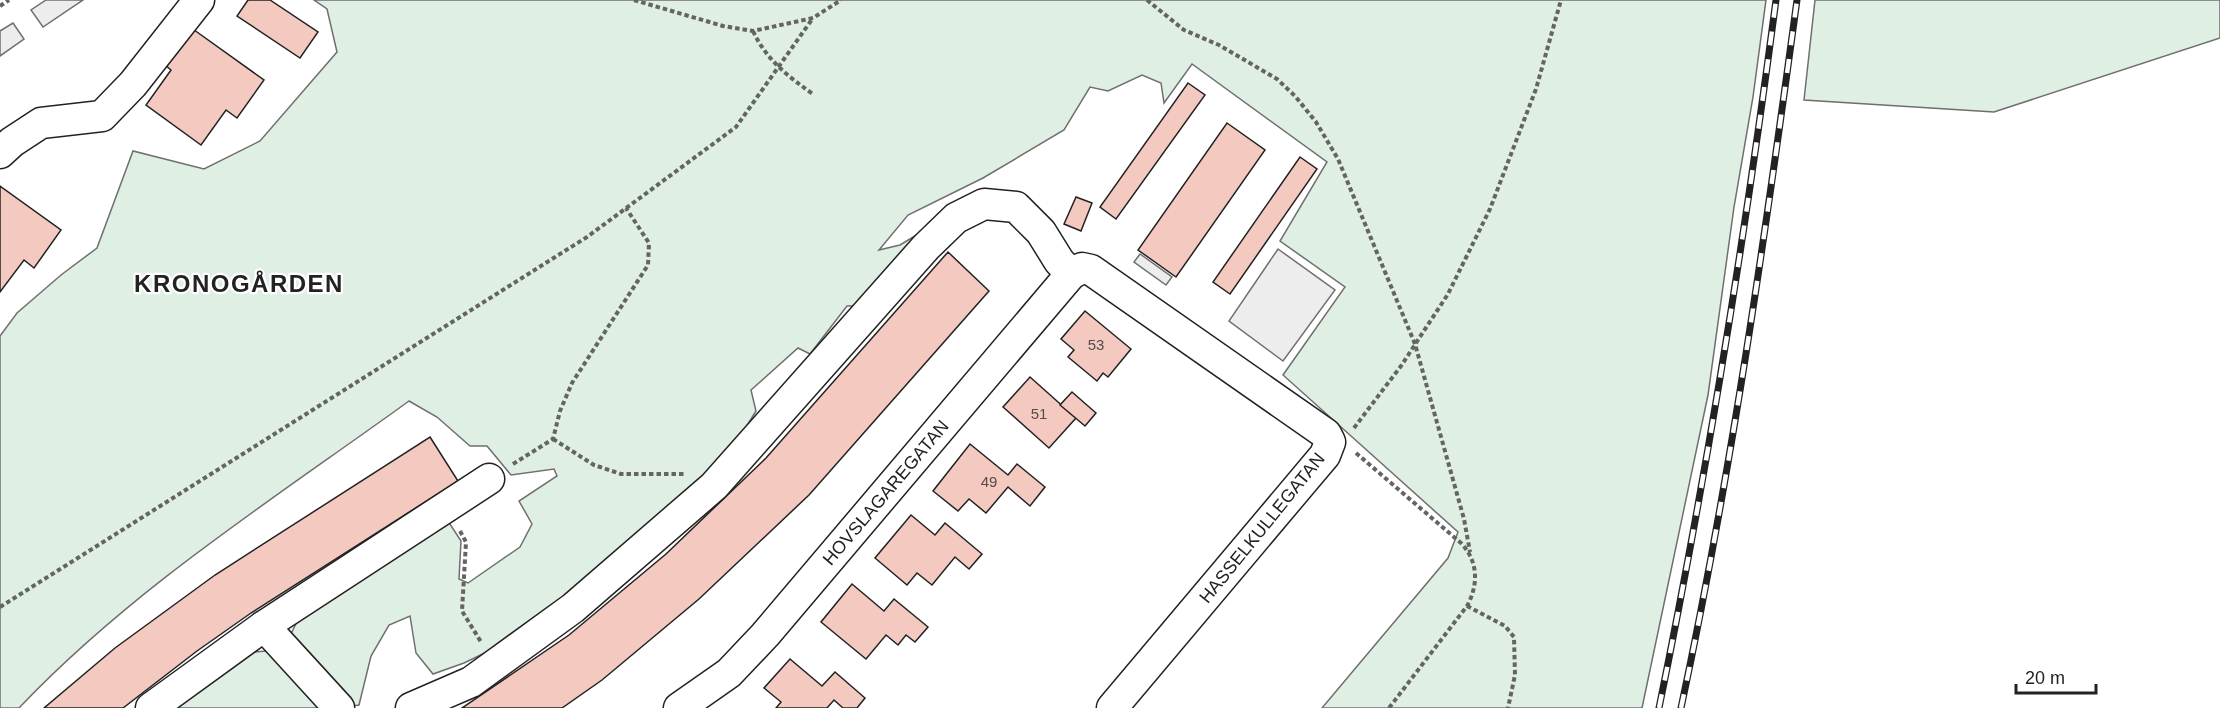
<svg xmlns="http://www.w3.org/2000/svg" width="2220" height="708" font-family="Arial,sans-serif">
	<style>
		.green { fill: #e0efe3; stroke: #6f6f6f; stroke-width: 1.5 }
		.parking { fill: #ededed; stroke: #6f6f6f; stroke-width: 1.5 }
		.building { fill: #f3c9c0; stroke: #222; stroke-width: 1.5 }
		.lines { fill: none; stroke-linecap: round; stroke-linejoin: round }
		.minor-casing { stroke: #222; stroke-width: 33 }
		.path { stroke: #646464; stroke-width: 4; stroke-dasharray: 4.5 3; stroke-linecap: butt }
		.minor { stroke: #fff; stroke-width: 30 }
		.rail-casing { stroke: #222; stroke-width: 7 }
		.rail { stroke: #fff; stroke-width: 4.5; stroke-dasharray: 14; stroke-linecap: butt }
		.labels { text-anchor: middle; dominant-baseline: central; stroke-width: 4.5; stroke-linejoin: round; paint-order: stroke }
		.number-label { font-size: 15px; fill: #564c4a }
		.street-label { font-size: 18px; fill: #222; stroke: #fff }
		.district-label { font-size: 24px; font-weight: bold; letter-spacing: 1.5px; fill: #222; stroke: #fff }
	</style>
	<rect width="100%" height="100%" fill="#fff"/>
	<g class="green">
		<path d="M 314,0 L 1766,0 L 1753,97 L 1734,207 L 1708,395 L 1642,708 L 1322,708 L 1448,558 L 1458,532 L 1283,375 L 1345,287 L 1280,241 L 1327,162 L 1192,64 L 1164,103 L 1161,83 L 1142,75 L 1108,91 L 1090,87 L 1064,130 L 983,178 L 908,215 L 879,250 L 900,245 L 933,225 L 866,306 L 847,306 L 810,354 L 798,348 L 751,390 L 756,411 L 729,455 L 608,564 L 493,649 L 464,663 L 433,674 L 416,653 L 410,616 L 389,625 L 371,656 L 359,705 L 352,706 L 291,634 L 302,611 L 448,521 L 461,541 L 459,579 L 468,583 L 520,547 L 532,524 L 519,501 L 557,476 L 554,469 L 511,475 L 487,446 L 470,446 L 437,417 L 409,401 C 275,498 133,588 19,708 L 0,708 L 0,336 L 17,313 L 61,275 L 97,248 L 133,151 L 204,169 L 260,141 L 337,52 L 327,9 Z"/>
		<polygon points="1815,0 2220,0 2220,38 1994,112 1804,100"/>
		<polygon points="279,650 326,708 170,708 242,653"/>
	</g>
	<g class="parking">
		<polygon points="46,0 83,0 43,27 31,10"/>
		<polygon points="13,23 24,39 0,56 0,31"/>
		<polygon points="1278,249 1335,290 1283,361 1229,321"/>
		<polygon points="1140,254 1172,277 1166,285 1134,262"/>
	</g>
	<g class="building">
		<polygon points="248,0 270,0 318,32 300,58 237,16"/>
		<polygon points="190,27 264,80 237,118 226,110 201,145 146,105 171,70 164,64"/>
		<polygon points="1188,83 1205,95 1116,219 1100,207"/>
		<polygon points="1227,123 1265,150 1176,277 1138,250"/>
		<polygon points="1300,157 1317,169 1230,294 1213,282"/>
		<polygon points="0,186 61,230 34,268 24,260 0,292"/>
		<polygon points="1076,197 1092,203 1081,231 1064,224"/>
		<polygon points="948,252 989,291 809,495 699,599 602,680 562,708 462,708 569,635 666,554 766,458"/>
		<polygon points="1085,311 1131,349 1108,377 1103,373 1097,381 1068,357 1074,350 1061,339"/>
		<polygon points="1030,377 1076,418 1049,448 1003,407"/>
		<polygon points="1072,392 1096,413 1085,426 1060,405"/>
		<polygon points="430,437 458,481 251,613 197,651 123,708 44,708 115,648 215,575"/>
		<polygon points="970,444 1008,475 1017,464 1045,487 1030,506 1008,487 986,513 969,499 958,511 933,491"/>
		<polygon points="911,515 935,535 945,523 982,554 969,569 955,557 932,585 917,573 907,585 875,558"/>
		<polygon points="852,584 884,611 894,599 928,627 915,642 906,635 898,645 886,635 866,659 821,622"/>
		<polygon points="790,659 822,686 835,672 865,698 857,708 843,708 834,700 827,708 776,708 781,702 764,688"/>
	</g>
	<g class="lines">
		<defs>
			<g id="minor">
				<polyline points="0,153 12,142 41,123 102,116 133,84 199,0"/>
				<polyline points="264,626 339,708"/>
				<polyline points="151,708 264,626 489,479"/>
				<polyline points="411,708 471,682 573,608 714,486 926,247 956,218 984,204 1016,207 1041,232 1059,261 1071,274"/>
				<path id="s1" d="M 679,708 L 729,673 L 765,635 L 1071,274 L 1082,268 L 1091,270 L 1326,434 L 1330,442 L 1325,455 L 1112,708"/>
			</g>
		</defs>
		<use href="#minor" class="minor-casing"/>
		<g class="path">
			<polyline points="634,0 723,26 753,31 813,18 841,0"/>
			<polyline points="1147,0 1184,30 1219,45 1277,79 1295,96 1316,122 1338,159 1415,344 1464,519 1470,552"/>
			<polyline points="0,6 9,0"/>
			<path d="M 753,31 C 767,61 788,76 814,95"/>
			<polyline points="1354,428 1401,366 1448,294 1490,209 1536,89 1561,0"/>
			<polyline points="553,439 594,465 621,474 686,474"/>
			<path d="M 1356,453 L 1461,543 C 1478,561 1479,584 1467,606 L 1389,708"/>
			<polyline points="513,464 553,439 560,411 572,383 648,265 649,243 626,208"/>
			<polyline points="460,531 466,542 462,611 481,642"/>
			<polyline points="1467,606 1505,626 1514,637 1515,675 1508,708"/>
			<polyline points="0,607 587,237 736,127 813,18"/>
		</g>
		<use href="#minor" class="minor"/>
		<defs>
			<g id="rail">
				<path d="M 1659,708 C 1707,473 1745,237 1776,0"/>
				<path d="M 1681,708 C 1731,474 1765,237 1797,0"/>
			</g>
		</defs>
		<use href="#rail" class="rail-casing"/>
		<use href="#rail" class="rail"/>
	</g>
	<g class="labels">
		<g class="number-label">
			<text x="1096" y="344">53</text>
			<text x="1039" y="413">51</text>
			<text x="989" y="481">49</text>
		</g>
		<g class="street-label">
			<text stroke="none"><textPath href="#s1" startOffset="300">HOVSLAGAREGATAN</textPath></text>
			<text transform="translate(1262 528) rotate(-51)">HASSELKULLEGATAN</text>
		</g>
		<g class="district-label">
			<text x="239" y="283">KRONOGÅRDEN</text>
		</g>
	</g>
	<path d="M2016 684v9h80v-9" fill="none" stroke="#222222" stroke-width="3"/>
	<text x="2025" y="684" font-size="18" fill="#222222" stroke="#ffffff" stroke-width="4.5" paint-order="stroke">20 m</text>
</svg>
